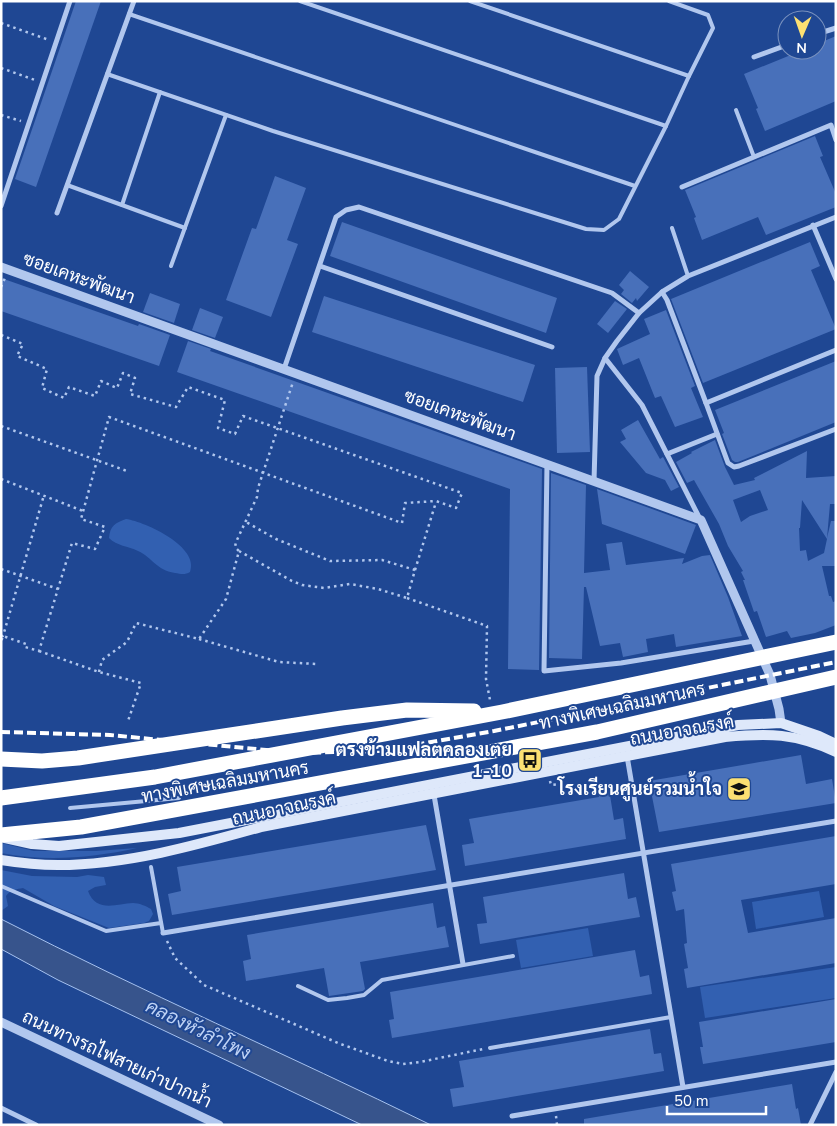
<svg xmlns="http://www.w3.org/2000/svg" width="837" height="1126" font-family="'Nunito Sans',Sarabun,sans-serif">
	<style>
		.green { fill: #3260b1 }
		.water { fill: #37548c; stroke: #a5c1ef }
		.building { fill: #4870ba; fill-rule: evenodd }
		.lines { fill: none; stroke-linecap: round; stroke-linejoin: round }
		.path { stroke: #b1c7ee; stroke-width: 2.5; stroke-dasharray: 2.5 4; stroke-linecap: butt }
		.service { stroke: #b1c7ee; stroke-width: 4 }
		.minor { stroke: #b1c7ee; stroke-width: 5 }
		.tertiary { stroke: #b1c7ee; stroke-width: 9 }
		.secondary { stroke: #dee8fa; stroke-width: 10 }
		.motorway { stroke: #fff; stroke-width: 15 }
		.rail { stroke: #fff; stroke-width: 4; stroke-dasharray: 9 4; stroke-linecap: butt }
		.labels { text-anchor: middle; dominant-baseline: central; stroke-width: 4; stroke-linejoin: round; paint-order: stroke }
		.street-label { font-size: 18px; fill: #fff; stroke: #1f4793 }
		.poi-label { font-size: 18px; font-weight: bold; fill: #fff; stroke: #1f4793; text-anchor: end }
		.water-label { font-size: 19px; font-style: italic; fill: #bed2f5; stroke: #1f4793 }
	</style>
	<rect width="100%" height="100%" fill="#1f4793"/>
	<g class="green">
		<path d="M 126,519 C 146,522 200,547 190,572 C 185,575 181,574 175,573 C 156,570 153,558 138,551 C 128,546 117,546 109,538 C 110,526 115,523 126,519 Z"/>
		<path d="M 1,843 L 34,851 L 96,851 L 137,848 C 92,858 46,862 1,853 Z"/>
		<path d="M 1,870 L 32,876 L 77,877 L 88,875 L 104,877 L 106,885 L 95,887 L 88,891 C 96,913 116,904 133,903 C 139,903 146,906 151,909 L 153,914 L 149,921 L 144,923 L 109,928 L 54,906 L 23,888 C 17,889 10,890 6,896 L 8,906 L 1,911 Z"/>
		<polygon points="819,891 824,917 756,929 752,902"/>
		<polygon points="588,928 593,956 521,968 516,940"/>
		<polygon points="836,967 836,998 705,1018 700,987"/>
	</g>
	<path class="water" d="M 1,919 C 143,992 288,1055 431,1125 L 362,1125 L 58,980 L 1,949 Z"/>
	<g class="building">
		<polygon points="76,1 101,1 36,187 15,179"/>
		<polygon points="836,36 836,101 765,131 756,109 758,108 744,74 803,50 817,50 817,44"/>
		<polygon points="815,136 823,156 820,157 836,194 836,207 766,235 758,217 702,240 694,218 696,217 685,190"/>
		<polygon points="275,176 306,188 287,240 298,244 271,317 226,300 252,228 256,229"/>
		<polygon points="342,222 557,298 546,333 330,256"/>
		<polygon points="810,242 820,266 811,270 836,329 703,383 671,299"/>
		<polygon points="630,271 649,287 637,301 636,298 632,303 621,294 624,290 619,285"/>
		<polygon points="1,278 138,326 139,324 170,335 159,366 1,311"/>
		<polygon points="150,293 180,304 174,323 143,312"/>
		<polygon points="324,296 535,365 523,402 312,332"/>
		<polygon points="615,301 627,309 608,333 597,324"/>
		<polygon points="200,308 223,317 215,338 192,330"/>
		<polygon points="666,310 695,386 691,388 703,417 675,427 661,396 655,398 639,358 623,365 617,349 650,334 644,319"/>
		<polygon points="188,341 211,349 210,351 542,469 539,670 508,669 510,489 177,372"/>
		<polygon points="836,361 836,422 738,462 735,462 732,460 722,434 724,433 715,410"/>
		<polygon points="587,367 590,452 557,453 555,368"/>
		<polygon points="638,420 660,459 663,457 679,487 671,491 665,480 646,473 620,442 626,439 621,430"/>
		<path d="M 715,440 L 725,467 L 734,485 L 755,480 L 754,478 L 807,451 L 806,478 L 836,476 L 836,504 L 830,504 L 827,538 L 831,521 L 836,521 L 836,566 L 822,566 L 829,596 L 831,596 L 833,602 L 836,601 L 836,625 L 815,633 L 791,638 L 787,631 L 766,637 L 757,611 L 754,612 L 743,580 L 745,580 L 741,572 L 743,571 L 728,546 L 719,524 L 694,480 L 687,483 L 676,462 L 692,453 L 691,452 ZM 760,490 L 768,510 L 750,516 L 741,522 L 733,500 ZM 802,500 L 827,539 L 824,553 L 808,561 L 806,550 L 800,551 L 799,528 L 800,528 Z"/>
		<polygon points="551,473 586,485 584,573 610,570 606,544 622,542 626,565 684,558 682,564 702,556 710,555 728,597 742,636 676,647 674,634 646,639 648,652 623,657 620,643 600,646 586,587 584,587 582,659 549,658"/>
		<polygon points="597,489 696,525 685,554 602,524"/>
		<polygon points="801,755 806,784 832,779 836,803 659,832 649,781"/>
		<polygon points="608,783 614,820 623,818 626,839 465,866 462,845 474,843 469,819 599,797 597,785"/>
		<polygon points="426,825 436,870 172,915 168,894 181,891 177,867"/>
		<polygon points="836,836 836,884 741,900 748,933 836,918 836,963 687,988 684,969 688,968 684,944 687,943 684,909 676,911 672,892 676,891 671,864"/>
		<polygon points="624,873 628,899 636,897 640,917 480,944 477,924 487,923 483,897"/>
		<polygon points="433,903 437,928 445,926 449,947 360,962 365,989 363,991 329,996 324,968 246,981 243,961 251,959 247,935"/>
		<polygon points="635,950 640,977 649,975 652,994 392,1038 389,1020 394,1019 390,992"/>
		<polygon points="836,999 836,1042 703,1064 700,1047 703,1047 699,1022"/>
		<polygon points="650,1029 654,1054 661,1053 664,1071 453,1107 450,1089 464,1087 459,1061"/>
		<polygon points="792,1084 796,1109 798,1108 801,1125 584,1125 584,1119"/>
	</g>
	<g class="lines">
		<g class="path">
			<polyline points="1,23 49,40"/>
			<polyline points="1,68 35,80"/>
			<polyline points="1,115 21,121"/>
			<polyline points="1,287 5,278"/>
			<polyline points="1,335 23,344 17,356 47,369 42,388 64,398 69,387 95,396 101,381 117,388 123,373 135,378 130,394 176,407 188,387 225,400 218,428 235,434 243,416 462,493 456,508 436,501 405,503 402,523 109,417 81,519 105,527 95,549 72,543 39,651 25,647 26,644 3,636 1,642"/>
			<polyline points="1,426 127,471"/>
			<polyline points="1,479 83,511"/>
			<polyline points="239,551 292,581 302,585 324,588 350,584 378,589 407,598 415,570 382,560 330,561 276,539 246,522"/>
			<polyline points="1,569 58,589"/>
			<polyline points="415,570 436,502"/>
			<polyline points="407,598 487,626 486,679 490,700"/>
			<polyline points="1,636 3,636 44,495"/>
			<polyline points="199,639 279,662 317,664"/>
			<polyline points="39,651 99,672 141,683 128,721"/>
			<polyline points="99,672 102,660 127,642 136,623 199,639 226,599 239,551 235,547 236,542 257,497 258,488 293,382"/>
			<polyline points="550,781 551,785 562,784 562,782"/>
			<polyline points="167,941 175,958 204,985 338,1043 388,1061 403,1064 420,1062 483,1049"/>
			<polyline points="556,1116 557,1125"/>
		</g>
		<g class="service">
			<polyline points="300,1 666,126"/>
			<polyline points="470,1 689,76"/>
			<polyline points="129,14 635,186"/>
			<polyline points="107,74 273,131 586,229 604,230 619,219 666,126 689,76 713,28 708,15 669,1"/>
			<polyline points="736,110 754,157"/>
			<polyline points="67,185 185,228"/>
			<polyline points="122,205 160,92"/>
			<polyline points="672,228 688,276"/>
			<polyline points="171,266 226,115"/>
			<polyline points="70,808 179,798"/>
			<polyline points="151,867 163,933"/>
			<polyline points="1,886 106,931 161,923"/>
			<polyline points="298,986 328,1000 347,998 364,995 382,980 513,956"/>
			<polyline points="490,1048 671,1017"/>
		</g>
		<g class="minor">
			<polyline points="817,34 836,28"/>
			<polyline points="754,57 787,45"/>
			<polyline points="682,187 831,125 836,140"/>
			<polyline points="1,206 70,1"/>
			<polyline points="57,213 134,1"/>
			<polyline points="813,225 836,279"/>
			<polyline points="320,266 552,347"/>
			<polyline points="662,292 667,300 706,403"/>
			<polyline points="836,350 706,403 728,463 734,467 739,466 836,429"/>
			<polyline points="284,369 336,217 346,210 359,207 612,293 639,313"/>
			<polyline points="667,454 717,434"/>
			<polyline points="547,464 544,671 621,663 754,641"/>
			<polyline points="594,481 597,376 605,358"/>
			<polyline points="700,519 642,405 605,358 617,341 639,313 662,292 688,276 836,217"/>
			<polyline points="627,756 683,1087"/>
			<polyline points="434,795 463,964"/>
			<polyline points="163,933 836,821"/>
			<polyline points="1,1108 36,1125"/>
			<polyline points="512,1116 836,1062"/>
			<polyline points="810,1125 836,1072"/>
		</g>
		<g class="tertiary">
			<polyline points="1,267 701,520 770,675 779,709 781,723"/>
			<polyline points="1,1022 219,1125"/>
		</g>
		<g class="secondary">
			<polyline points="5,838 32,844 59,846 179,833 738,725 781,723 819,736 836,744"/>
			<path d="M 1,860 C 20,863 39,865 58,865 C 126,865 197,845 261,827 L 725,737 C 769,733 795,733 836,752"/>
		</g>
		<g class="motorway">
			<polyline points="1,759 42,761 78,758 342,718 407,710 474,711"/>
			<polyline points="1,798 155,777 502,712 836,642"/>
			<polyline points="1,835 81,827 597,732 836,677"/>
		</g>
		<polyline class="rail" points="1,732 110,735 297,753 380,751 494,731 836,662"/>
	</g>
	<defs>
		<symbol id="bus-square" viewBox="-11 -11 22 22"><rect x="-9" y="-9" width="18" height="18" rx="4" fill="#fce072" stroke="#1f4793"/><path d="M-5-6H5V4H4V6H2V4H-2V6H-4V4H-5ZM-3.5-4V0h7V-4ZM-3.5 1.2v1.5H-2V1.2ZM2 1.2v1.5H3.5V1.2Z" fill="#111"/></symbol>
		<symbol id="school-square" viewBox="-11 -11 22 22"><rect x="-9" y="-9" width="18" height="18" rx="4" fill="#fce072" stroke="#1f4793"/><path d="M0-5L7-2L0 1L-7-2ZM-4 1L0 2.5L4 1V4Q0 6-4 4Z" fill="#111"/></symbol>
	</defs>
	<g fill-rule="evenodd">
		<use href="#bus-square" x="516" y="746" width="28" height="28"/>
		<use href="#school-square" x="725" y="775" width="28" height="28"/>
	</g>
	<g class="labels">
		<g class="street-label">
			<text transform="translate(79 278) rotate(20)">ซอยเคหะพัฒนา</text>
			<text transform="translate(460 415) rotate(20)">ซอยเคหะพัฒนา</text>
			<text transform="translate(622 706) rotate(-12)">ทางพิเศษเฉลิมมหานคร</text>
			<text transform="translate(682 730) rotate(-10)">ถนนอาจณรงค์</text>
			<text transform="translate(225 782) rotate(-10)">ทางพิเศษเฉลิมมหานคร</text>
			<text transform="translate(284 808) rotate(-12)">ถนนอาจณรงค์</text>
			<text transform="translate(117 1059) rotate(25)">ถนนทางรถไฟสายเก่าปากน้ำ</text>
		</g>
		<g class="poi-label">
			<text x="512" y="750">ตรงข้ามแฟลตคลองเตย<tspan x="512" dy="21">1-10</tspan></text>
			<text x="722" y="789">โรงเรียนศูนย์รวมน้ำใจ</text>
		</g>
		<g class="water-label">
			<text transform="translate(198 1030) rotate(26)">คลองหัวลำโพง</text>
		</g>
	</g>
	<rect width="837" height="1126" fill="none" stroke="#ffffff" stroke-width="5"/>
	<g transform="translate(802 35) rotate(182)"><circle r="24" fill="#1f4793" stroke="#7991be"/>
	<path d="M0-4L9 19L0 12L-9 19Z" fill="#fce072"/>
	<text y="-8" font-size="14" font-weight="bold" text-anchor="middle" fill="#ffffff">N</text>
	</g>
	<path d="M667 1106v8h99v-8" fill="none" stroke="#ffffff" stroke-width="2.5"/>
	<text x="674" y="1106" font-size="15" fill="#ffffff" stroke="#1f4793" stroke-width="4" paint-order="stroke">50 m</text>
</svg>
